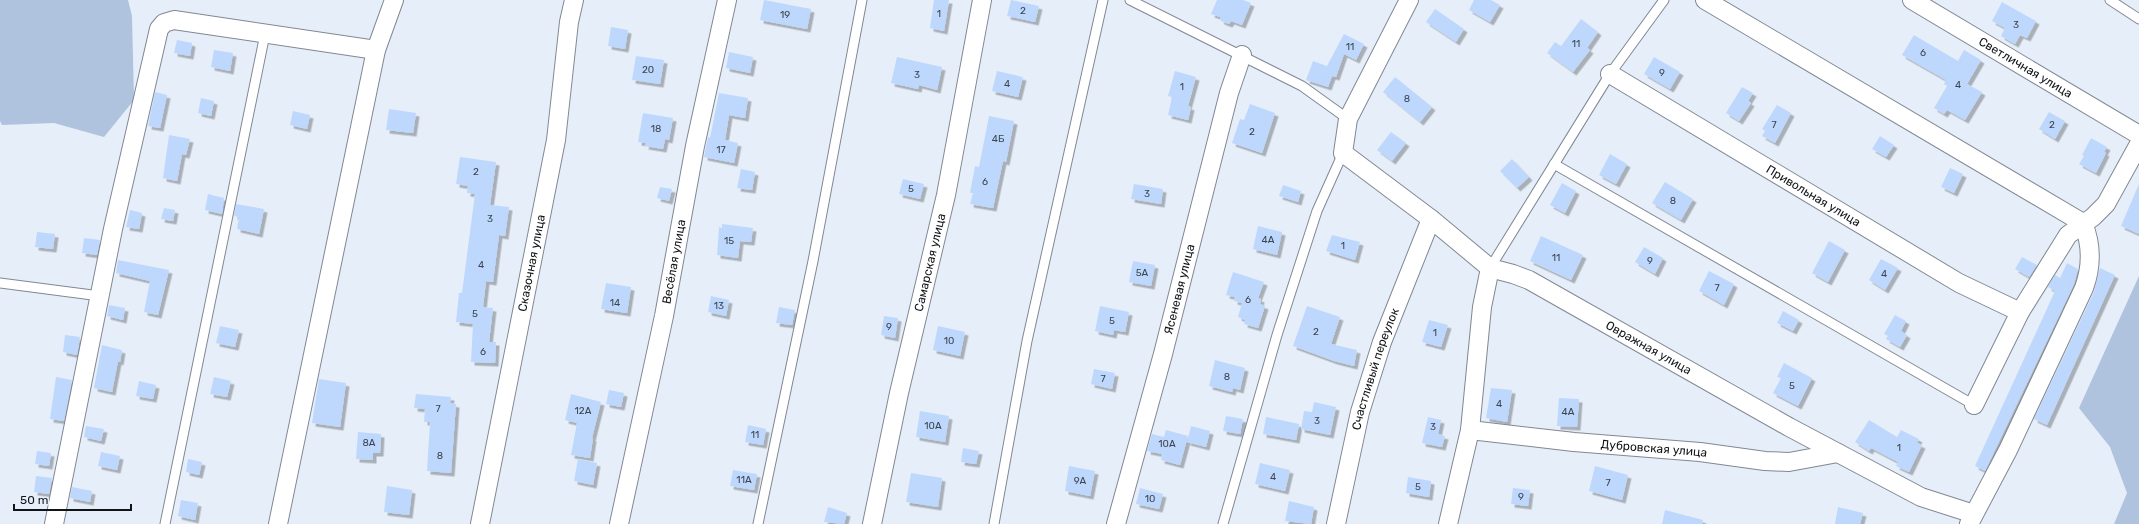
<svg xmlns="http://www.w3.org/2000/svg" width="2139" height="524" font-family="Rubik,sans-serif">
	<style>
		.green { fill: #afc2de }
		.building { fill: #bed8fd; filter: url(#shadow) }
		.lines { fill: none; stroke-linecap: round; stroke-linejoin: round }
		.service-casing { stroke: #818893; stroke-width: 11 }
		.minor-casing { stroke: #818893; stroke-width: 20 }
		.service { stroke: #fff; stroke-width: 9 }
		.minor { stroke: #fff; stroke-width: 18 }
		.labels { text-anchor: middle; dominant-baseline: central; stroke-width: 3; stroke-linejoin: round; paint-order: stroke }
		.number-label { font-size: 10px; fill: #3c4550 }
		.street-label { font-size: 12px; fill: #111417; stroke: #e6eef9 }
	</style>
	<defs>
		<filter id="shadow"><feDropShadow dx="3.5" dy="3.5" stdDeviation="0" flood-color="#0004"/></filter>
	</defs>
	<rect width="100%" height="100%" fill="#e6eef9"/>
	<g class="green">
		<polygon points="0,0 128,0 132,16 134,100 104,137 54,123 2,125 0,121"/>
		<polygon points="2139,276 2139,524 2114,524 2127,493 2110,447 2079,408"/>
	</g>
	<g class="building">
		<polygon points="764,0 811,9 807,29 760,20"/>
		<polygon points="934,0 949,0 944,31 930,28"/>
		<polygon points="1011,0 1039,6 1035,22 1007,16"/>
		<polygon points="1217,0 1243,0 1251,3 1242,25 1231,21 1229,24 1221,21 1220,17 1211,14"/>
		<polygon points="1474,0 1491,0 1500,5 1490,22 1469,10"/>
		<polygon points="2002,2 2036,21 2027,38 2020,35 2015,44 2001,36 2005,28 1992,21"/>
		<polygon points="1435,9 1464,29 1456,42 1426,22"/>
		<polygon points="1581,19 1598,32 1587,48 1590,50 1573,72 1547,53 1555,42 1561,46"/>
		<polygon points="611,27 628,30 625,49 608,46"/>
		<polygon points="1344,34 1364,44 1356,60 1344,54 1336,77 1332,76 1328,87 1306,80 1313,61 1327,66"/>
		<polygon points="1914,35 1958,61 1964,50 1981,60 1967,84 1982,92 1965,120 1947,110 1944,114 1934,108 1947,86 1944,84 1946,80 1902,55"/>
		<polygon points="177,40 192,43 190,56 174,53"/>
		<polygon points="214,50 233,53 230,71 211,67"/>
		<polygon points="729,52 753,57 750,73 726,68"/>
		<polygon points="636,56 664,60 660,84 632,80"/>
		<polygon points="897,57 942,67 937,90 919,85 918,89 891,83"/>
		<polygon points="1654,57 1680,72 1670,89 1644,74"/>
		<polygon points="997,71 1023,77 1018,97 992,91"/>
		<polygon points="1175,71 1196,77 1188,106 1191,107 1188,120 1168,115 1172,97 1168,96"/>
		<polygon points="1395,77 1432,107 1420,122 1383,92"/>
		<polygon points="1742,87 1753,93 1748,101 1751,103 1739,121 1726,113"/>
		<polygon points="155,92 167,95 160,128 148,126"/>
		<polygon points="719,93 748,98 745,118 729,115 725,140 738,143 734,163 704,157 708,137 710,138"/>
		<polygon points="201,98 214,101 211,116 198,113"/>
		<polygon points="1250,104 1275,113 1262,153 1232,143 1240,119 1244,120"/>
		<polygon points="1777,105 1791,113 1775,143 1762,136 1765,131 1762,129"/>
		<polygon points="389,109 416,113 413,133 386,130"/>
		<polygon points="293,111 310,115 307,129 290,125"/>
		<polygon points="2049,112 2065,121 2055,139 2039,129"/>
		<polygon points="643,113 673,118 669,140 665,139 663,149 645,146 646,143 638,142"/>
		<polygon points="989,116 1014,121 1006,162 1003,161 993,208 970,204 973,193 970,193 975,166 979,167"/>
		<polygon points="1391,132 1406,143 1392,161 1377,150"/>
		<polygon points="169,135 190,139 186,155 182,154 177,181 163,178"/>
		<polygon points="1880,136 1894,145 1886,157 1872,149"/>
		<polygon points="2091,138 2107,147 2104,152 2106,153 2096,173 2079,164 2084,156 2082,155"/>
		<polygon points="1610,154 1627,164 1616,184 1599,175"/>
		<polygon points="460,157 496,162 490,205 509,207 505,236 499,235 493,282 486,281 483,307 493,308 489,342 496,342 495,363 471,362 473,324 456,322 459,293 462,293 475,194 467,193 468,186 456,184"/>
		<polygon points="1512,159 1529,177 1517,188 1500,171"/>
		<polygon points="1950,168 1963,174 1954,193 1941,187"/>
		<polygon points="741,169 755,172 752,190 737,188"/>
		<polygon points="903,179 924,184 920,199 899,194"/>
		<polygon points="1665,182 1693,199 1681,220 1652,203"/>
		<polygon points="1562,183 1576,191 1565,213 1550,205"/>
		<polygon points="1134,184 1163,189 1161,204 1131,199"/>
		<polygon points="2139,184 2139,234 2121,226"/>
		<polygon points="1283,185 1301,191 1298,202 1279,196"/>
		<polygon points="660,187 672,189 669,201 657,198"/>
		<polygon points="208,194 224,198 222,214 205,210"/>
		<polygon points="236,204 264,209 259,234 237,229 239,217 234,216"/>
		<polygon points="164,208 175,210 173,221 161,219"/>
		<polygon points="130,210 142,213 139,229 126,227"/>
		<polygon points="722,224 753,228 751,242 740,241 738,258 717,255 719,227 722,228"/>
		<polygon points="1258,226 1282,232 1277,255 1253,249"/>
		<polygon points="37,232 55,234 53,249 35,247"/>
		<polygon points="1332,235 1360,242 1355,260 1326,251"/>
		<polygon points="1541,236 1583,255 1571,280 1530,261"/>
		<polygon points="84,238 100,240 97,255 82,253"/>
		<polygon points="1829,241 1845,250 1828,282 1812,273"/>
		<polygon points="1644,247 1663,258 1655,274 1635,262"/>
		<polygon points="2022,257 2037,265 2029,277 2015,269"/>
		<polygon points="1881,259 1898,268 1885,290 1869,280"/>
		<polygon points="118,260 169,270 158,315 144,312 150,281 116,273"/>
		<polygon points="1133,261 1155,265 1151,286 1129,282"/>
		<polygon points="2067,263 2078,269 2074,284 1985,471 1975,466 2055,291 2048,287 2055,275 2060,278"/>
		<polygon points="2100,268 2115,275 2047,425 2034,419 2094,292"/>
		<polygon points="1709,271 1734,284 1724,305 1699,291"/>
		<polygon points="1233,272 1264,282 1258,298 1261,299 1260,304 1265,306 1258,328 1244,324 1245,320 1238,317 1242,303 1234,301 1235,297 1226,295"/>
		<polygon points="606,283 631,287 627,313 601,309"/>
		<polygon points="711,296 729,300 726,316 708,312"/>
		<polygon points="109,305 125,308 123,320 107,316"/>
		<polygon points="1100,306 1129,312 1125,332 1114,330 1113,335 1095,331"/>
		<polygon points="1307,306 1340,317 1331,344 1357,350 1354,366 1334,361 1293,346"/>
		<polygon points="779,307 795,310 792,325 776,323"/>
		<polygon points="1783,311 1799,320 1793,331 1777,323"/>
		<polygon points="1895,315 1906,321 1901,331 1907,335 1900,347 1886,339 1888,336 1884,334"/>
		<polygon points="884,316 898,318 895,338 881,335"/>
		<polygon points="1429,320 1448,325 1441,347 1422,342"/>
		<polygon points="220,326 239,330 235,347 216,343"/>
		<polygon points="938,326 965,332 960,356 933,350"/>
		<polygon points="65,335 80,337 77,355 63,352"/>
		<polygon points="102,345 122,350 120,362 118,361 112,392 94,388"/>
		<polygon points="1215,360 1245,368 1240,390 1233,388 1232,392 1209,386"/>
		<polygon points="1784,363 1812,378 1798,406 1773,393 1781,378 1777,377"/>
		<polygon points="1094,369 1115,373 1112,389 1091,384"/>
		<polygon points="56,377 72,380 64,421 50,419"/>
		<polygon points="214,377 231,381 227,397 210,394"/>
		<polygon points="319,379 346,383 340,427 312,423"/>
		<polygon points="139,381 156,385 153,399 136,396"/>
		<polygon points="1491,388 1512,390 1507,422 1486,418"/>
		<polygon points="609,390 624,393 621,407 606,404"/>
		<polygon points="416,394 451,397 450,403 456,404 451,473 427,471 430,422 424,422 425,409 414,408"/>
		<polygon points="571,394 601,402 592,438 593,438 590,458 571,455 577,423 565,420"/>
		<polygon points="1559,398 1579,399 1577,427 1557,426"/>
		<polygon points="1314,402 1336,407 1330,435 1301,429 1304,411 1312,412"/>
		<polygon points="920,411 949,416 945,442 916,437"/>
		<polygon points="1226,416 1243,419 1240,434 1223,431"/>
		<polygon points="1266,417 1299,424 1296,440 1263,434"/>
		<polygon points="1428,417 1441,420 1438,434 1445,436 1442,447 1422,443"/>
		<polygon points="1869,420 1897,437 1901,430 1919,439 1917,443 1922,445 1909,472 1896,466 1898,462 1871,448 1869,451 1855,442"/>
		<polygon points="748,425 766,429 763,445 745,442"/>
		<polygon points="86,426 104,429 101,441 84,437"/>
		<polygon points="1191,426 1210,431 1206,447 1187,442"/>
		<polygon points="1166,430 1188,436 1180,465 1161,460 1162,454 1147,451 1152,434 1164,437"/>
		<polygon points="358,432 381,434 380,453 373,453 373,460 356,459"/>
		<polygon points="963,448 979,451 976,464 961,462"/>
		<polygon points="37,451 51,453 49,466 35,464"/>
		<polygon points="101,452 120,456 117,470 98,466"/>
		<polygon points="188,459 202,462 199,475 186,472"/>
		<polygon points="578,459 597,463 593,485 574,481"/>
		<polygon points="1260,463 1290,470 1285,491 1255,484"/>
		<polygon points="1069,466 1095,471 1090,496 1065,491"/>
		<polygon points="1595,466 1628,475 1622,500 1589,491"/>
		<polygon points="733,470 757,474 754,490 730,486"/>
		<polygon points="911,473 942,478 938,507 906,502"/>
		<polygon points="36,476 52,478 49,494 34,492"/>
		<polygon points="1408,477 1431,481 1429,497 1406,493"/>
		<polygon points="387,486 412,490 409,515 384,512"/>
		<polygon points="72,487 92,491 90,502 70,498"/>
		<polygon points="1140,488 1163,494 1159,509 1136,504"/>
		<polygon points="1513,488 1530,490 1528,506 1511,504"/>
		<polygon points="181,500 198,503 195,520 178,516"/>
		<polygon points="1289,501 1314,507 1311,524 1285,521"/>
		<polygon points="828,507 847,513 844,524 824,522"/>
		<polygon points="1838,507 1863,513 1860,524 1835,524"/>
		<polygon points="1665,510 1703,520 1702,524 1662,524"/>
	</g>
	<g class="lines">
		<defs>
			<g id="service">
				<polyline points="1130,0 1302,86 1348,119"/>
				<polyline points="2110,0 2139,19"/>
				<polyline points="1554,164 1974,405"/>
				<polyline points="1490,268 1610,74 1664,0"/>
				<polyline points="0,283 100,296"/>
				<polyline points="165,524 265,34"/>
				<polyline points="758,524 813,261 862,0"/>
				<polyline points="994,524 1027,341 1103,0"/>
				<polyline points="1223,524 1277,335 1317,211 1343,153"/>
			</g>
			<g id="minor">
				<path id="s1" d="M 1409,0 L 1348,119 L 1343,153 L 1431,219 L 1490,268 L 1513,274 L 1529,280 L 1789,427 L 1921,497 L 1974,514"/>
				<path d="M 1705,0 L 2083,223 C 2092,245 2092,266 2084,288 L 2008,450 L 1969,524"/>
				<path id="s2" d="M 1912,0 L 2139,135"/>
				<path id="s3" d="M 1610,74 L 1959,283 L 2020,312"/>
				<polyline points="1974,405 2020,312 2068,235 2093,217 2106,204 2139,144"/>
				<path id="s4" d="M 1470,430 L 1574,442 L 1700,452 L 1765,461 L 1789,462 L 1838,453"/>
				<polyline points="54,524 113,229 159,29 164,23 174,20 376,50"/>
				<polyline points="278,524 376,50 394,0"/>
				<path id="s5" d="M 480,524 L 556,140 L 569,22 L 574,0"/>
				<path id="s6" d="M 619,524 L 664,316 L 695,146 L 727,0"/>
				<path id="s7" d="M 872,524 L 899,393 L 946,195 L 982,0"/>
				<path id="s8" d="M 1116,524 L 1163,354 L 1229,93 L 1242,55"/>
				<path id="s9" d="M 1336,524 L 1360,412 L 1382,342 L 1431,219"/>
				<polyline points="1448,524 1470,430 1482,307 1490,268"/>
			</g>
		</defs>
		<use href="#service" class="service-casing"/>
		<use href="#minor" class="minor-casing"/>
		<use href="#service" class="service"/>
		<use href="#minor" class="minor"/>
	</g>
	<g class="labels">
		<g class="number-label">
			<text x="1023" y="11">2</text>
			<text x="939" y="14">1</text>
			<text x="785" y="15">19</text>
			<text x="2016" y="25">3</text>
			<text x="1576" y="44">11</text>
			<text x="1350" y="47">11</text>
			<text x="1923" y="53">6</text>
			<text x="648" y="70">20</text>
			<text x="1662" y="73">9</text>
			<text x="917" y="75">3</text>
			<text x="1007" y="84">4</text>
			<text x="1958" y="85">4</text>
			<text x="1182" y="87">1</text>
			<text x="1407" y="99">8</text>
			<text x="1774" y="125">7</text>
			<text x="2052" y="125">2</text>
			<text x="656" y="129">18</text>
			<text x="1252" y="132">2</text>
			<text x="998" y="139">4Б</text>
			<text x="721" y="150">17</text>
			<text x="476" y="172">2</text>
			<text x="985" y="182">6</text>
			<text x="911" y="189">5</text>
			<text x="1147" y="194">3</text>
			<text x="1673" y="201">8</text>
			<text x="490" y="219">3</text>
			<text x="1268" y="240">4А</text>
			<text x="729" y="241">15</text>
			<text x="1343" y="246">1</text>
			<text x="1556" y="258">11</text>
			<text x="1650" y="261">9</text>
			<text x="481" y="265">4</text>
			<text x="1142" y="273">5А</text>
			<text x="1884" y="274">4</text>
			<text x="1717" y="288">7</text>
			<text x="1248" y="300">6</text>
			<text x="615" y="303">14</text>
			<text x="719" y="306">13</text>
			<text x="475" y="314">5</text>
			<text x="1112" y="321">5</text>
			<text x="889" y="327">9</text>
			<text x="1316" y="332">2</text>
			<text x="1435" y="333">1</text>
			<text x="949" y="341">10</text>
			<text x="483" y="352">6</text>
			<text x="1227" y="377">8</text>
			<text x="1103" y="379">7</text>
			<text x="1792" y="386">5</text>
			<text x="1499" y="404">4</text>
			<text x="438" y="409">7</text>
			<text x="583" y="411">12А</text>
			<text x="1568" y="412">4А</text>
			<text x="1317" y="421">3</text>
			<text x="933" y="426">10А</text>
			<text x="1433" y="427">3</text>
			<text x="755" y="435">11</text>
			<text x="369" y="443">8А</text>
			<text x="1167" y="444">10А</text>
			<text x="1899" y="448">1</text>
			<text x="440" y="456">8</text>
			<text x="1273" y="477">4</text>
			<text x="744" y="480">11А</text>
			<text x="1080" y="481">9А</text>
			<text x="1608" y="483">7</text>
			<text x="1418" y="487">5</text>
			<text x="1521" y="497">9</text>
			<text x="1150" y="499">10</text>
		</g>
		<g class="street-label">
			<text stroke="none"><textPath href="#s2" startOffset="132">Светличная улица</textPath></text>
			<text stroke="none"><textPath href="#s3" startOffset="237">Привольная улица</textPath></text>
			<text stroke="none"><textPath href="#s6" startOffset="268">Весёлая улица</textPath></text>
			<text stroke="none"><textPath href="#s5" startOffset="266">Сказочная улица</textPath></text>
			<text stroke="none"><textPath href="#s7" startOffset="268">Самарская улица</textPath></text>
			<text stroke="none"><textPath href="#s8" startOffset="243">Ясеневая улица</textPath></text>
			<text stroke="none"><textPath href="#s1" startOffset="533">Овражная улица</textPath></text>
			<text stroke="none"><textPath href="#s9" startOffset="160">Счастливый переулок</textPath></text>
			<text stroke="none"><textPath href="#s4" startOffset="185">Дубровская улица</textPath></text>
		</g>
	</g>
	<path d="M14 504v6h117v-6" fill="none" stroke="#111417" stroke-width="2"/>
	<text x="20" y="504" font-size="12" fill="#111417" stroke="#e6eef9" stroke-width="3" paint-order="stroke">50 m</text>
</svg>
